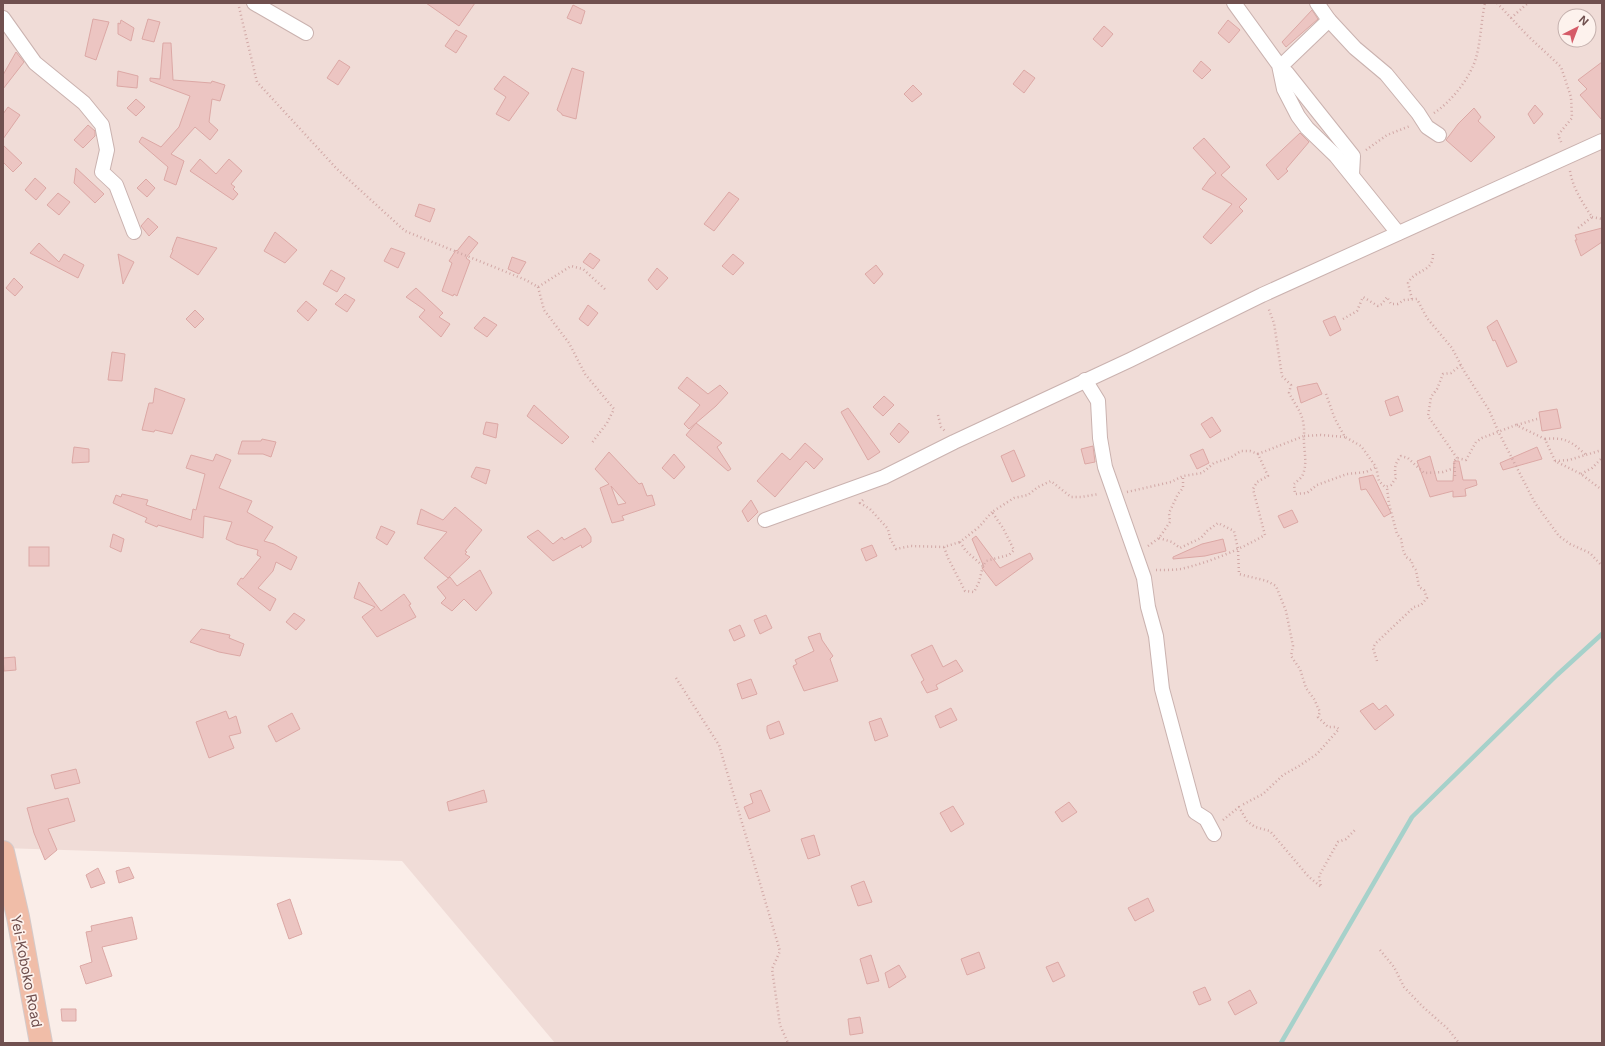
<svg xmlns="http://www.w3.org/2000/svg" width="1605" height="1046" font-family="Inter,sans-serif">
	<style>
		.residential { fill: #f0dcd7; fill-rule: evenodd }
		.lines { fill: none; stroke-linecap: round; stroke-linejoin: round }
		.stream { stroke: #a6d1ca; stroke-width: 4.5 }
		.building { fill: #ecc5c2; stroke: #dca8a5; fill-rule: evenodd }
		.street-casing { stroke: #cab2af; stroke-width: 16 }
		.primary-casing { stroke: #d4caca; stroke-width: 24 }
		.path { stroke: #d1a8a6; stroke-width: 2.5; stroke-dasharray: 1 3; stroke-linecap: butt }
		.street { stroke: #fff; stroke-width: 14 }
		.primary { stroke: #f0bda8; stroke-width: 22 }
		.labels { text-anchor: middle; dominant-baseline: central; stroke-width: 3.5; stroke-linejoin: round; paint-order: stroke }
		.street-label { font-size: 14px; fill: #70504f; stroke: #fdf2ed }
	</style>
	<rect width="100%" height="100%" fill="#faede8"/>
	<path class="residential" d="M 3,3 L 1602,3 L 1602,1043 L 555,1043 L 402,861 L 3,848 ZM 1565,16 L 1589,16 L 1589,40 L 1565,40 Z"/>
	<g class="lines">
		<polyline class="stream" points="1281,1043 1412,817 1557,675 1602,634"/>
	</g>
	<g class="building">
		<polygon points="426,3 475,3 459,26"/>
		<polygon points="573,5 585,11 581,24 567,18"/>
		<polygon points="1312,10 1318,19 1286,47 1282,42"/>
		<polygon points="93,19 109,22 96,60 85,56"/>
		<polygon points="148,19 160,22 154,42 142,39"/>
		<polygon points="121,20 134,28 131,41 118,34 118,23 120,24"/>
		<polygon points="1228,20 1240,30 1229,43 1218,33"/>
		<polygon points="1104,26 1113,34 1102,47 1093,39"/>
		<polygon points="456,30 467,36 456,53 445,46"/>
		<polygon points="163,43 171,43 173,80 211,83 212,81 225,85 220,101 212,99 209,122 218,130 210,140 195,127 171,154 184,161 176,185 164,180 168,167 139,142 142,137 161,147 179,127 190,96 150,81 150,78 160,79"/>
		<polygon points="16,52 24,62 3,89 3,75"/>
		<polygon points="339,60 350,67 338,85 327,78"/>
		<polygon points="1201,61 1211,70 1202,79 1193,71"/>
		<polygon points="1602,62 1602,120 1580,95 1587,89 1578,80"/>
		<polygon points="572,68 584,72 576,119 562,115 562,114 557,110"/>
		<polygon points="1024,70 1035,78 1024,93 1013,84"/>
		<polygon points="118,71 138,76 137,88 117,86"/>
		<polygon points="504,76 529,93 509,121 496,114 506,97 494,89"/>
		<polygon points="913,85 922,94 912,102 904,94"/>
		<polygon points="136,99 145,107 136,116 127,108"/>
		<polygon points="1535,105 1543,114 1534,124 1528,114"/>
		<polygon points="8,107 20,115 3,139 3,114"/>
		<polygon points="1474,108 1481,117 1478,121 1495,137 1471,162 1446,140 1458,124"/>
		<polygon points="88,125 95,131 95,136 83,148 74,140"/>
		<polygon points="1300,133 1309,142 1286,169 1288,171 1278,180 1266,165"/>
		<polygon points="1204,138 1230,167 1221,175 1247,199 1239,207 1243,211 1211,244 1203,237 1232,204 1202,189 1210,178 1216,173 1193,148"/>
		<polygon points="3,145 22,163 13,172 3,162"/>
		<polygon points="200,159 216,174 229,159 242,171 231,184 235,187 233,189 238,194 233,200 190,171"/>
		<polygon points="76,168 104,194 95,203 74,183"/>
		<polygon points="35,178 46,188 36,200 25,190"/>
		<polygon points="146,179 155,188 147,197 137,188"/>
		<polygon points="729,192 739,199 714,231 704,224"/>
		<polygon points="58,193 70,202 59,215 47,205"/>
		<polygon points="419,204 435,209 430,222 415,216"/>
		<polygon points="148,218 158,227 149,236 141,226"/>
		<polygon points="1602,228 1602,242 1581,256 1575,240 1577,240 1575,235"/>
		<polygon points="275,232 297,250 285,263 264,251"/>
		<polygon points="469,236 478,243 466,258 470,261 457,296 454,294 453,296 442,291 452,263 449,261 456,250 457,251"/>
		<polygon points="177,237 217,248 198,275 170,257 173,250 172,250"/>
		<polygon points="39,243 59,262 64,254 84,265 78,278 30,253"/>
		<polygon points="391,248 405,253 398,268 384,261"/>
		<polygon points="590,253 600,260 593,269 583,262"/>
		<polygon points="118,254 134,262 123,284"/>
		<polygon points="733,254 744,263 733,275 722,266"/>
		<polygon points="512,257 526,262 519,274 508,269"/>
		<polygon points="876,265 883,274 874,284 865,274"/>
		<polygon points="657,268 668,278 657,290 648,280"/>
		<polygon points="331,270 345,278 337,292 323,284"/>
		<polygon points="14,278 23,287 15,296 6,288"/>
		<polygon points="416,288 443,313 439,317 450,324 441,337 419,317 425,310 406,297"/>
		<polygon points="345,294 355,300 347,312 335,304"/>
		<polygon points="306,301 317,310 308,321 297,311"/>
		<polygon points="588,305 598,313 588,326 579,319"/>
		<polygon points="195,310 204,319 195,328 186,319"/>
		<polygon points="1335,316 1341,330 1330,336 1323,321"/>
		<polygon points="484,317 497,325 487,337 474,328"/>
		<polygon points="1497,320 1517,362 1507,367 1495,340 1493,341 1487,327"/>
		<polygon points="112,352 125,354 122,381 108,380"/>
		<polygon points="687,377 708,394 720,385 728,393 716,406 689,429 684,424 700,405 678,388"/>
		<polygon points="1317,383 1322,394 1301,403 1297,387"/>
		<polygon points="155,388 185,399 172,434 155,430 154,432 142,430 149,403 153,403"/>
		<polygon points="884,396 894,405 883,416 873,407"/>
		<polygon points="1398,396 1403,411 1390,416 1385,401"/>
		<polygon points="534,405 569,437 562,444 527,416"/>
		<polygon points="848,408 880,452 868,460 842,414 841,412"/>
		<polygon points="1557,409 1561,428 1542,431 1539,412"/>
		<polygon points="1212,417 1221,431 1210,438 1201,424"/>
		<polygon points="486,422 498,424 496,438 483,434"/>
		<polygon points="696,423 722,443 717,447 731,469 728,471 686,435"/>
		<polygon points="899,423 909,432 899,443 890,434"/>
		<polygon points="262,439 276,442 271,457 263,454 238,454 242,441 261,441"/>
		<polygon points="805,443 823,459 814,469 806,461 775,497 757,481 782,453 790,460"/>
		<polygon points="1093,446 1095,462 1085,464 1081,449"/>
		<polygon points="74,447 89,449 89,462 72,463"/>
		<polygon points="1537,447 1542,459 1503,470 1500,463"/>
		<polygon points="1203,449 1209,463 1197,469 1190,455"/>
		<polygon points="1014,450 1025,476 1012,482 1001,456"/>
		<path d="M 609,452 L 639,484 L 642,483 L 647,496 L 652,495 L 655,505 L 622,516 L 624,520 L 612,523 L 600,488 L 609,484 L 595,469 ZM 611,486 L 626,503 L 618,505 Z"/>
		<polygon points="216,454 231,460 219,488 252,501 247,512 273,527 264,541 274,544 297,557 291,570 276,562 273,571 258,588 276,599 270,611 237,584 241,578 243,579 261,557 257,555 258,550 236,544 226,539 232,522 204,516 203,538 158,525 157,527 145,522 147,518 113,503 116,495 121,497 122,494 148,500 146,505 191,520 193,509 196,510 205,474 186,468 191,455 213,461"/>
		<polygon points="674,454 685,467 674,479 662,468"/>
		<polygon points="1430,456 1437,481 1453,481 1454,461 1459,461 1463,480 1476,480 1477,485 1465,489 1466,496 1453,497 1453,491 1430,497 1417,461"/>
		<polygon points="476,467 490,470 486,484 471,477"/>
		<polygon points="1373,475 1391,513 1384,517 1366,489 1361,490 1359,478"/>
		<polygon points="751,500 758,512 748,522 742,511"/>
		<polygon points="455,507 482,530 465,551 467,552 465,554 470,557 448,578 424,558 447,532 417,524 421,509 443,520"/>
		<polygon points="1292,510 1298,522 1284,528 1278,516"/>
		<polygon points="381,526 395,532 387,545 376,538"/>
		<polygon points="585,528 591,537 591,542 582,548 581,545 553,561 527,537 538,530 553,544 562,537 564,540"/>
		<polygon points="113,534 124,539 121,552 110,547"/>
		<polygon points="976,536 1000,568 1030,553 1033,559 996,586 982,568 984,567 972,539"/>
		<polygon points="1223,539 1226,551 1205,556 1173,559 1173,557 1202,544"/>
		<polygon points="872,545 877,556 866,561 861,549"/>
		<rect x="29" y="547" width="20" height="19"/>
		<polygon points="480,570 492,593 476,611 464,599 452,611 441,603 446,598 437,587 450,577 457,586"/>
		<polygon points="359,582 381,611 404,594 411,604 409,605 416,617 377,637 362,617 375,607 354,598"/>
		<polygon points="294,613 305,620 296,630 286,622"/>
		<polygon points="766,615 772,628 760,634 754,620"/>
		<polygon points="740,625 745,636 734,641 729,630"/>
		<polygon points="201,629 230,635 229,638 244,644 240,656 219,652 190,642"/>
		<polygon points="820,633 822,640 833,656 830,659 838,681 804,691 793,666 797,664 795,660 814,651 808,637"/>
		<polygon points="932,645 943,667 956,660 963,671 936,685 938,689 927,693 921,682 924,680 911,655"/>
		<polygon points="15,657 16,670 4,671 3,658"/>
		<polygon points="751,679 757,694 742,699 737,684"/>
		<polygon points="1373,703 1379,710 1386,705 1394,715 1375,730 1360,711"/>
		<polygon points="951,708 957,720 940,728 935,716"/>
		<polygon points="226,711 229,719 236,716 241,733 229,736 234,748 209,758 196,722"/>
		<polygon points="292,713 300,729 276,742 268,726"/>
		<polygon points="881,718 888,736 875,741 869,722"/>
		<polygon points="779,721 784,734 770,739 767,731 767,726"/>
		<polygon points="76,769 80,783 55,789 51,775"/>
		<polygon points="484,790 487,802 449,811 447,802"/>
		<polygon points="761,790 770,811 749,819 744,807 753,803 750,794"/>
		<polygon points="68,798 75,821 48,829 57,850 45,860 34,833 27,808"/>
		<polygon points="1069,802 1077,812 1062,822 1055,812"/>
		<polygon points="953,806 964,824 951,832 940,813"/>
		<polygon points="814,835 820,855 808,859 801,839"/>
		<polygon points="129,867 134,878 119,883 116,871"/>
		<polygon points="98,868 105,883 91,888 86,875"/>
		<polygon points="864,881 872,902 858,906 851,886"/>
		<polygon points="1148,898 1154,911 1135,921 1128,908"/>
		<polygon points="290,899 302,934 289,939 277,904"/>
		<polygon points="132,917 137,939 102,947 112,976 86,984 80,966 92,962 86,932 92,931 91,926"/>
		<polygon points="979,952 985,968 967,975 961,959"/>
		<polygon points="871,955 879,981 867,984 860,959"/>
		<polygon points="1058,962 1065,976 1053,982 1046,967"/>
		<polygon points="899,965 906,977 889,988 885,973"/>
		<polygon points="1205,987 1211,1000 1199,1005 1193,992"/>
		<polygon points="1250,990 1257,1003 1235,1015 1228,1002"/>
		<polygon points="61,1009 76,1009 76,1021 62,1021"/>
		<polygon points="860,1017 863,1033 850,1035 848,1019"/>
	</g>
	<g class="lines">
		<defs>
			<g id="street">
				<polyline points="254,3 306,33"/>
				<polyline points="1234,3 1279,65 1284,89 1298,116 1307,128 1336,156 1398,233"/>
				<polyline points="1317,3 1329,20 1280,67 1287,73 1353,156 1352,175"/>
				<polyline points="3,18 35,63 84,103 102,125 107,150 102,172 116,185 134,232"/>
				<polyline points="1329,20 1355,48 1386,74 1418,113 1427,127 1439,135"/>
				<polyline points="1085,380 1098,401 1100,438 1105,467 1144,578 1148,607 1156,636 1162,689 1195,812 1206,819 1214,834"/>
				<polyline points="765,520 884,477 954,442 1130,360 1262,295 1602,141"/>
			</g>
			<polyline id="primary" points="3,852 18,917 41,1043"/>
		</defs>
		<use href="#street" class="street-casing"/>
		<use href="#primary" class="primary-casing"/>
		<g class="path">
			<polyline points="1497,3 1526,34 1561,67 1571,97 1572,118 1558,135 1562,144"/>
			<polyline points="239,7 257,82 337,169 405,231 526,280 538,287 571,266 583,269 607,291"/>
			<polyline points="1511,18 1528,3"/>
			<path d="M 1434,113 C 1452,101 1470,78 1476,58 C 1481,40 1481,21 1485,3"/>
			<polyline points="1366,150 1387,135 1410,126"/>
			<path d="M 1570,171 C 1573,189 1583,203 1592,217 L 1578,228"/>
			<polyline points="1592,217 1602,219"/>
			<polyline points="538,287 544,310 569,343 585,374 614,409 607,423 591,444"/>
			<path d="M 1412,299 L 1408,283 C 1415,269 1434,273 1433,253"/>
			<polyline points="1343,319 1357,311 1363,297 1378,306 1382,304 1387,297 1391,304 1398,304 1404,300 1417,299 1427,318 1452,348 1464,371 1489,410 1499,433 1535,503 1559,536 1570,544 1590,553 1602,566"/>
			<path d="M 1326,394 L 1335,419 L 1345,437 L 1361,446 L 1376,467 L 1379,481 L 1385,487 L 1391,485 L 1396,478 C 1394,469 1395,463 1401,456 L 1408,458 L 1424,473 L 1443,472 L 1454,468"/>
			<polyline points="938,415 941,427 945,431"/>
			<polyline points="1517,425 1537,419"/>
			<path d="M 1345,437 L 1321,435 L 1304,436 C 1303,448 1308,462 1303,474 C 1302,478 1297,481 1294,484 L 1295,494 L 1307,493 L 1317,485 L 1347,474 L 1366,472 L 1376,467"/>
			<path d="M 1545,439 C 1565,437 1571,441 1586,455"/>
			<polyline points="1457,458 1428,416 1431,397 1437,389 1443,374 1451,373 1461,365"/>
			<polyline points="1555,461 1569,460 1602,450"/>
			<polyline points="1581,474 1592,468 1602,458"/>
			<polyline points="1455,476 1454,461 1457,458 1466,460 1476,442 1482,438 1516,425 1545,439 1555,461 1581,474 1602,490"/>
			<polyline points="1127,492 1171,482 1183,476 1202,473 1214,463 1230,458 1241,451 1250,451 1258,454"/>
			<polyline points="863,500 860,503 870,509 888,529 890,538 896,549 911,546 944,547 960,542"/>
			<polyline points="992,512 979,527 960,542 966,551 983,566 986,561 1009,555 1014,550 1003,528 992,512 1014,498 1028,495 1038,487 1051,481 1071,497 1081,497 1099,494"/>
			<polyline points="1159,538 1172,542 1180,548 1201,538 1207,531 1218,523 1234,531 1238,549 1239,574 1267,581 1276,586 1286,611 1293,646 1291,656 1300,669 1306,688 1314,699 1320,712 1318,717 1328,727 1336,727 1339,729 1317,754 1299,766 1283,775 1263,794 1242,805"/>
			<polyline points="1148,546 1159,538 1170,522 1169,513 1178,494 1183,488 1183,476"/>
			<polyline points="944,547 948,558 965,591 974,592 979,582 983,566"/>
			<path d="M 1156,570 C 1164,570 1173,570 1181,569 C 1210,562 1239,550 1265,535 L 1253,489 L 1257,482 L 1268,476 L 1258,454 L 1304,436 C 1305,415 1298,410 1289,393 L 1291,385 L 1282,376 L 1274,323 L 1268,307"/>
			<polyline points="1377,661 1373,648 1375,644 1414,607 1421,605 1427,598 1424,590 1419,587 1416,570 1412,565 1412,561 1406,557 1403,550 1401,539 1397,534 1389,504 1387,488"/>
			<polyline points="676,678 719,745 780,951 772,969 780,1025 788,1043"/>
			<polyline points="1223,820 1239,807 1247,821 1255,827 1270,831 1308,876 1321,887 1319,876 1338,842 1346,839 1356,829"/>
			<polyline points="1380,950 1394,967 1404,987 1422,1006 1448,1029 1459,1043"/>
		</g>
		<use href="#street" class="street"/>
		<use href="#primary" class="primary"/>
	</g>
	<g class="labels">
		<g class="street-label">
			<text transform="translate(27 971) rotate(79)">Yei-Koboko Road</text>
		</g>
	</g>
	<rect width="1605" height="1046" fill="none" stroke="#70504f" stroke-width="8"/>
	<g transform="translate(1577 28) rotate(42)"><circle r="19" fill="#fdf2ed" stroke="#c5b1ae"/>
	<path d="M0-3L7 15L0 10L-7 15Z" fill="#d55b68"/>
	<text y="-6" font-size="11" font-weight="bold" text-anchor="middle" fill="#70504f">N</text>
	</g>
</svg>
